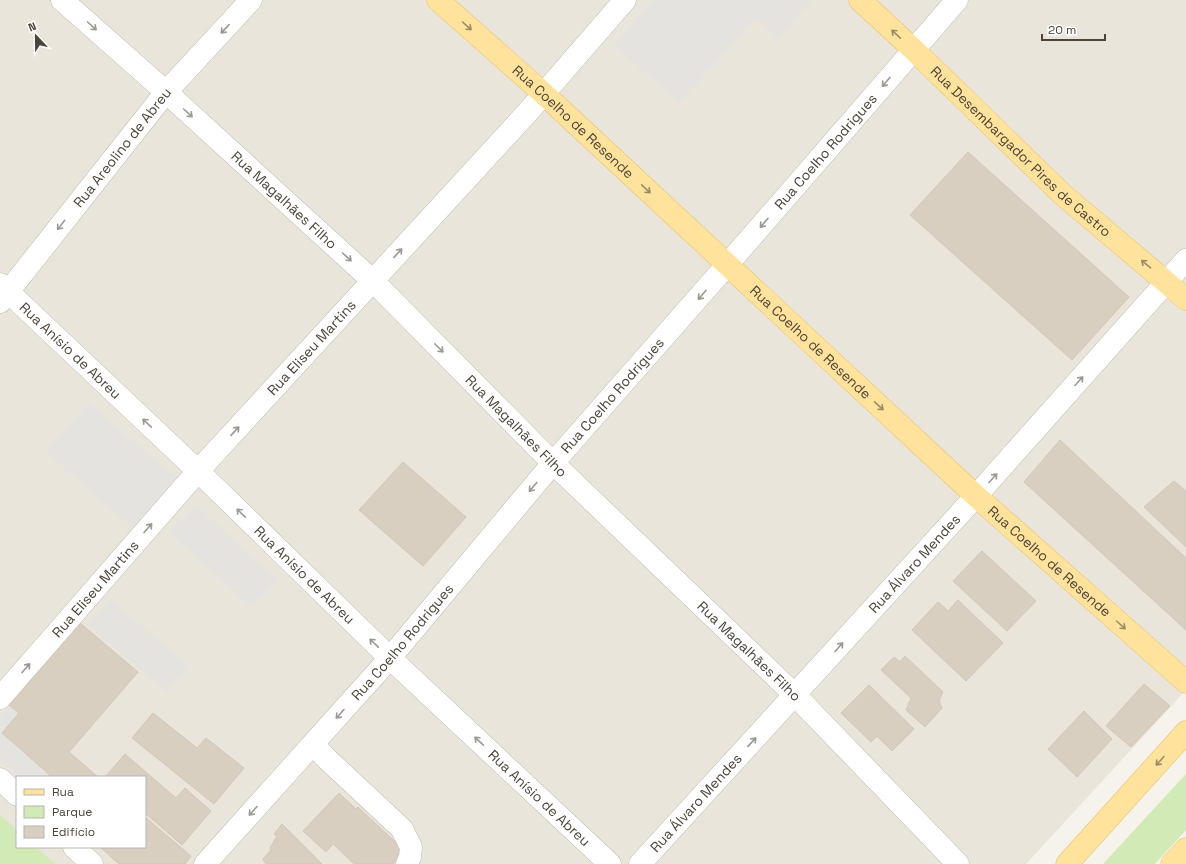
<svg xmlns="http://www.w3.org/2000/svg" width="1186" height="864" font-family="'Space Grotesk',sans-serif">
	<style>
		.residential { fill: #eae5da; fill-rule: evenodd }
		.green { fill: #d2eab5 }
		.parking { fill: #e5e3e0 }
		.building { fill: #d8cfc1; stroke: #d3c7b4 }
		.lines { fill: none; stroke-linecap: round; stroke-linejoin: round }
		.minor-casing { stroke: #c2bbae; stroke-width: 23 }
		.major-casing { stroke: #e6c16a; stroke-width: 23 }
		.minor { stroke: #fff; stroke-width: 22 }
		.major { stroke: #ffe39c; stroke-width: 22 }
		.oneway { stroke: #9c9892 }
		.oneway2 { stroke: #9c8c66 }
		.labels { text-anchor: middle; dominant-baseline: central; stroke-width: 4; stroke-linejoin: round; paint-order: stroke }
		.street-label { font-size: 14px; fill: #4b4439; stroke: #fff }
	</style>
	<rect width="100%" height="100%" fill="#f6f3ec"/>
	<path class="residential" d="M 0,0 L 1186,0 L 1186,690 L 1026,864 L 0,864 ZM 17,777 L 145,777 L 145,847 L 17,847 Z"/>
	<g class="green">
		<polygon points="1186,774 1186,830 1155,864 1103,864"/>
		<polygon points="0,815 17,830 17,847 36,847 55,864 0,864"/>
	</g>
	<g class="parking">
		<polygon points="655,0 809,0 811,2 778,38 756,18 679,103 614,45"/>
		<polygon points="89,403 177,479 134,529 46,452"/>
		<polygon points="196,505 278,581 251,607 168,532"/>
		<polygon points="110,599 189,666 167,692 88,625"/>
		<polygon points="9,705 19,713 2,734 50,775 48,777 19,777 0,760 0,717"/>
	</g>
	<g class="building">
		<polygon points="968,152 1129,297 1072,360 910,215"/>
		<polygon points="1060,440 1186,558 1186,630 1024,482"/>
		<polygon points="403,462 466,517 423,566 359,510"/>
		<polygon points="1174,481 1186,491 1186,547 1144,507"/>
		<polygon points="982,551 1036,601 1007,631 953,581"/>
		<polygon points="958,600 1003,643 966,681 912,630 938,602 948,611"/>
		<polygon points="80,623 138,672 69,752 98,777 48,777 50,775 2,733 19,713 9,705"/>
		<polygon points="905,656 943,692 939,701 942,708 925,727 906,710 911,698 881,670 894,657 900,662"/>
		<polygon points="1144,684 1170,706 1131,747 1106,726"/>
		<polygon points="869,685 914,729 892,751 877,736 871,742 841,713"/>
		<polygon points="1084,711 1112,739 1077,777 1048,749"/>
		<polygon points="153,713 197,748 206,738 244,768 214,804 132,738"/>
		<polygon points="125,754 176,798 185,788 211,811 182,845 145,813 145,777 105,777"/>
		<polygon points="339,793 356,809 358,807 405,851 393,864 354,864 333,844 326,852 303,831"/>
		<polygon points="145,817 191,856 185,864 119,864 100,847 145,847"/>
		<polygon points="282,824 322,864 266,864 263,859 271,850 270,848 277,836 274,834"/>
	</g>
	<g class="lines">
		<defs>
			<g id="minor">
				<path id="s1" d="M 62,0 L 166,92 L 373,281 L 553,463 L 795,695 L 958,864"/>
				<path id="s2" d="M 0,284 L 198,471 L 390,658 L 610,864"/>
				<path id="s3" d="M 0,302 L 166,92 L 251,0"/>
				<path id="s4" d="M 0,698 L 198,471 L 527,113 L 625,0"/>
				<polyline points="313,744 327,759 402,829 411,847 410,857 407,864"/>
				<polyline points="0,779 17,795"/>
				<polyline points="74,847 92,864"/>
				<path id="s5" d="M 205,864 L 390,658 L 553,463 L 727,265 L 957,0"/>
				<path id="s6" d="M 640,864 L 976,496 L 1186,260"/>
			</g>
			<g id="major">
				<path id="s7" d="M 438,0 L 544,94 L 976,496 L 1186,682"/>
				<path id="s8" d="M 860,0 L 914,50 L 1062,194 L 1186,299"/>
				<polyline points="1067,864 1186,732"/>
				<polyline points="1172,864 1186,849"/>
			</g>
		</defs>
		<use href="#minor" class="minor-casing"/>
		<use href="#major" class="major-casing"/>
		<use href="#minor" class="minor"/>
		<use href="#major" class="major"/>
	</g>
	<defs><path id="oneway-shaft" d="M-6 0H5M1.5-3L5.5 0L1.5 3" fill="none" stroke-width="1.6" stroke-linecap="round" stroke-linejoin="round"/></defs>
	<g class="oneway">
		<use href="#oneway-shaft" transform="translate(92 26) rotate(42)"/>
		<use href="#oneway-shaft" transform="translate(225 29) rotate(133)"/>
		<use href="#oneway-shaft" transform="translate(886 82) rotate(131)"/>
		<use href="#oneway-shaft" transform="translate(188 113) rotate(42)"/>
		<use href="#oneway-shaft" transform="translate(764 223) rotate(131)"/>
		<use href="#oneway-shaft" transform="translate(61 225) rotate(128)"/>
		<use href="#oneway-shaft" transform="translate(398 253) rotate(-47)"/>
		<use href="#oneway-shaft" transform="translate(347 257) rotate(42)"/>
		<use href="#oneway-shaft" transform="translate(702 295) rotate(131)"/>
		<use href="#oneway-shaft" transform="translate(439 348) rotate(45)"/>
		<use href="#oneway-shaft" transform="translate(1079 381) rotate(-48)"/>
		<use href="#oneway-shaft" transform="translate(147 423) rotate(-136)"/>
		<use href="#oneway-shaft" transform="translate(235 431) rotate(-47)"/>
		<use href="#oneway-shaft" transform="translate(993 478) rotate(-48)"/>
		<use href="#oneway-shaft" transform="translate(533 487) rotate(130)"/>
		<use href="#oneway-shaft" transform="translate(241 513) rotate(-136)"/>
		<use href="#oneway-shaft" transform="translate(148 528) rotate(-49)"/>
		<use href="#oneway-shaft" transform="translate(374 643) rotate(-136)"/>
		<use href="#oneway-shaft" transform="translate(839 647) rotate(-48)"/>
		<use href="#oneway-shaft" transform="translate(26 668) rotate(-49)"/>
		<use href="#oneway-shaft" transform="translate(340 714) rotate(132)"/>
		<use href="#oneway-shaft" transform="translate(479 741) rotate(-137)"/>
		<use href="#oneway-shaft" transform="translate(752 742) rotate(-47)"/>
		<use href="#oneway-shaft" transform="translate(253 811) rotate(132)"/>
	</g>
	<g class="oneway2">
		<use href="#oneway-shaft" transform="translate(467 26) rotate(42)"/>
		<use href="#oneway-shaft" transform="translate(896 34) rotate(-137)"/>
		<use href="#oneway-shaft" transform="translate(646 189) rotate(43)"/>
		<use href="#oneway-shaft" transform="translate(1146 264) rotate(-140)"/>
		<use href="#oneway-shaft" transform="translate(879 406) rotate(43)"/>
		<use href="#oneway-shaft" transform="translate(1121 625) rotate(42)"/>
		<use href="#oneway-shaft" transform="translate(1160 761) rotate(132)"/>
	</g>
	<g class="labels">
		<g class="street-label">
			<text stroke="none"><textPath href="#s7" startOffset="182">Rua Coelho de Resende</textPath></text>
			<text stroke="none"><textPath href="#s3" startOffset="197">Rua Areolino de Abreu</textPath></text>
			<text stroke="none"><textPath href="#s8" startOffset="221">Rua Desembargador Pires de Castro</textPath></text>
			<text stroke="none"><textPath href="#s5" startOffset="945">Rua Coelho Rodrigues</textPath></text>
			<text stroke="none"><textPath href="#s1" startOffset="299">Rua Magalhães Filho</textPath></text>
			<text stroke="none"><textPath href="#s7" startOffset="506">Rua Coelho de Resende</textPath></text>
			<text stroke="none"><textPath href="#s4" startOffset="469">Rua Eliseu Martins</textPath></text>
			<text stroke="none"><textPath href="#s2" startOffset="97">Rua Anísio de Abreu</textPath></text>
			<text stroke="none"><textPath href="#s5" startOffset="621">Rua Coelho Rodrigues</textPath></text>
			<text stroke="none"><textPath href="#s1" startOffset="623">Rua Magalhães Filho</textPath></text>
			<text stroke="none"><textPath href="#s7" startOffset="830">Rua Coelho de Resende</textPath></text>
			<text stroke="none"><textPath href="#s6" startOffset="407">Rua Álvaro Mendes</textPath></text>
			<text stroke="none"><textPath href="#s2" startOffset="421">Rua Anísio de Abreu</textPath></text>
			<text stroke="none"><textPath href="#s4" startOffset="145">Rua Eliseu Martins</textPath></text>
			<text stroke="none"><textPath href="#s5" startOffset="297">Rua Coelho Rodrigues</textPath></text>
			<text stroke="none"><textPath href="#s1" startOffset="947">Rua Magalhães Filho</textPath></text>
			<text stroke="none"><textPath href="#s2" startOffset="745">Rua Anísio de Abreu</textPath></text>
			<text stroke="none"><textPath href="#s6" startOffset="83">Rua Álvaro Mendes</textPath></text>
		</g>
	</g>
	<rect x="16" y="776" width="130" height="72" fill="#ffffff" stroke="#b7b4b0"/>
	<rect x="24" y="789" width="20" height="6" fill="#ffe39c" stroke="#b7b4b0"/>
	<text x="52" y="796" font-size="12" fill="#4b4439">Rua</text>
	<rect x="24" y="806" width="20" height="12" fill="#d2eab5" stroke="#b7b4b0"/>
	<text x="52" y="816" font-size="12" fill="#4b4439">Parque</text>
	<rect x="24" y="826" width="20" height="12" fill="#d8cfc1" stroke="#b7b4b0"/>
	<text x="52" y="836" font-size="12" fill="#4b4439">Edifício</text>
	<g transform="translate(36 36) rotate(338)" stroke="#ffffff" stroke-width="3" paint-order="stroke">
	<path d="M0-3L7 15L0 10L-7 15Z" fill="#4b4439"/>
	<text y="-6" font-size="11" font-weight="bold" text-anchor="middle" fill="#4b4439">N</text>
	</g>
	<path d="M1042 34v6h63v-6" fill="none" stroke="#4b4439" stroke-width="2"/>
	<text x="1048" y="34" font-size="12" fill="#4b4439" stroke="#ffffff" stroke-width="3" paint-order="stroke">20 m</text>
</svg>
